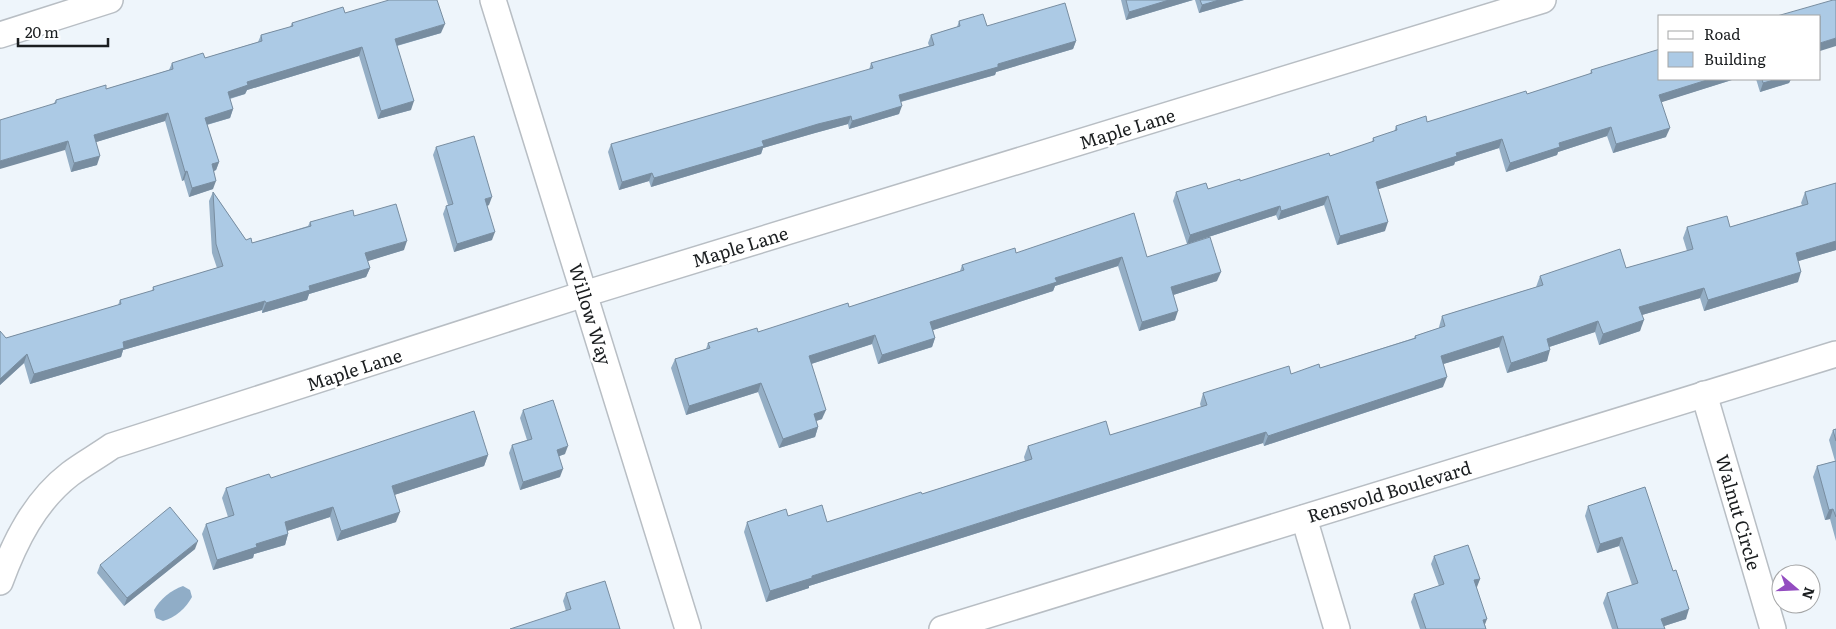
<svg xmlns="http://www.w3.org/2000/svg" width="1836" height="629" font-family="Literata,serif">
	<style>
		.water { fill: #90adc7 }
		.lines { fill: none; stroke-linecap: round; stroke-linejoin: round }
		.minor-casing { stroke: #b8bec4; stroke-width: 28 }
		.minor { stroke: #fff; stroke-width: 25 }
		.wall { fill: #94aec5 }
		.shaded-wall { fill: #788da0 }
		.building { fill: #accae5; stroke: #788da0 }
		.labels { text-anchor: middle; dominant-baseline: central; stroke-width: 5; stroke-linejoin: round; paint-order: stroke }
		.street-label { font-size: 18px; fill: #1b1e20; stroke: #fff }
	</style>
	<rect width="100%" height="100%" fill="#eef5fb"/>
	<path class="water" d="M 183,586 L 190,590 L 192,597 C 186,608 175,618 163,621 L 156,618 L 154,610 C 160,599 171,590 183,586 Z"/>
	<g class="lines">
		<defs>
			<g id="minor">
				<polyline points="493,0 688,629"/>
				<polyline points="0,35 110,0"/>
				<polyline points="1704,394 1773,629"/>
				<polyline points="1304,518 1337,629"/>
				<path d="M 0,582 C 15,541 35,501 70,474 C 83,464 98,456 112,446 L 584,294 L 1543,0"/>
				<polyline points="942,629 1836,354"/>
			</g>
		</defs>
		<use href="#minor" class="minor-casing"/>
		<use href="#minor" class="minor"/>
	</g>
	<g class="wall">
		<polygon points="1121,0 1193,0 1126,20"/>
		<polygon points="1195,0 1244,0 1199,13"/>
		<polygon points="345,13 441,33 397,46 411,110 378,119 359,56 247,90 245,94 230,99 233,109 230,118 207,125 219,162 216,170 214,171 213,189 189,197 184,180 182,181 165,121 96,142 97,165 71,172 65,150 54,103 56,100 106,89 169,70 172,63 205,58 258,42 261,35 290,27 292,23"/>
		<polygon points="959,21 1076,41 1073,49 996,72 995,75 901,102 899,114 849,129 848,124 815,133 763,148 761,154 651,187 649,181 619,190 608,152 611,144 869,70 871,63 929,46 928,43 931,35 957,27"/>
		<polygon points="1591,70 1660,79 1735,79 1661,102 1666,137 1613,153 1607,136 1558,152 1557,155 1506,172 1499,148 1455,162 1454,165 1378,189 1385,231 1337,245 1324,205 1278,220 1276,215 1187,244 1173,201 1176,192 1208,189 1240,181 1330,156 1372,142 1373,138 1394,132 1396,126 1427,122 1527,94 1590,74"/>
		<polygon points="1756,79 1791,79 1789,83 1760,92"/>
		<polygon points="436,147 489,205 487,206 492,240 454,252 443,214 446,206 448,205 433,155"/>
		<polygon points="1836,183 1836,250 1798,261 1798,282 1704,311 1700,298 1642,315 1640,331 1599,345 1595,332 1549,347 1547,361 1507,373 1499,347 1443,364 1443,387 1264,446 1263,443 809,586 809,588 766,602 744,532 747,522 788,516 827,522 922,494 1025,461 1024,457 1028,446 1110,435 1201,407 1200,404 1203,393 1320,368 1414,338 1415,336 1439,328 1439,327 1442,316 1536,287 1540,276 1626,268 1687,251 1683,238 1687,227 1730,227 1802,205 1801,203 1805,192"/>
		<polygon points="213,192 246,240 252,243 308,226 310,222 354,216 404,250 367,261 370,268 366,277 309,294 307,300 262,313 262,310 123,350 121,357 30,384 24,363 0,385 0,331 6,338 118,305 120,300 152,291 153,287 217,268 212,253 209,201"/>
		<polygon points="1016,253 1147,257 1217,281 1173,295 1175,320 1139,331 1118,266 1055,286 1053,291 933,330 935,338 932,347 878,364 872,344 811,364 822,419 816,421 818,427 815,437 779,448 758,392 686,415 671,368 675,359 706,349 708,343 758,332 849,307 960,271 962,265"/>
		<polygon points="523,410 565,454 559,456 560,477 520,490 509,453 512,445 527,440 520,418"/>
		<polygon points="1836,429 1836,541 1830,519 1825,520 1813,477 1817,466 1835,461 1829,440 1833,430"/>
		<polygon points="488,455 484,466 394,495 396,522 337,541 330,517 287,531 288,534 285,545 254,554 253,558 213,570 202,534 206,524 228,517 222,498 226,488 271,478"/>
		<polygon points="1645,487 1686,619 1664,626 1665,629 1612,629 1603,603 1607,593 1632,585 1619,546 1597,553 1585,516 1588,506"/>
		<polygon points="195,549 124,606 97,573 100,565"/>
		<polygon points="1434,556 1480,579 1476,587 1486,629 1420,629 1411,602 1414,594 1439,586 1431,564"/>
		<polygon points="566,593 620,629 566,611 563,601"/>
	</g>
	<g class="shaded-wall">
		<polygon points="1169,0 1193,0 1126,20 1129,12"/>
		<polygon points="1219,0 1244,0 1199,13 1202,5"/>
		<polygon points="445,24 441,33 392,47 395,39"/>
		<polygon points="1836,38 1836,46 1820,51 1820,43"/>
		<polygon points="1076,41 1073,49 996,72 995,75 896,103 899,95 998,64"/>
		<polygon points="362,47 359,56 247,90 245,94 224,100 228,92 247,82"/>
		<polygon points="1710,79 1735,79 1656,104 1659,95"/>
		<polygon points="1777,79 1791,79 1789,83 1760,92 1763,83"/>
		<polygon points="414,101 411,110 378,119 381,111"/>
		<polygon points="902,106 899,114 849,129 852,121"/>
		<polygon points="233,109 230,118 202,126 205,118"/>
		<polygon points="168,113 165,121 90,144 94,135"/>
		<polygon points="851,116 848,124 815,133 763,148 761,154 651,187 654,178 762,141 818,124"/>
		<polygon points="1611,127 1607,136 1558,152 1557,155 1506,172 1510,163 1559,143"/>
		<polygon points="1670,128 1666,137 1613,153 1616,144"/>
		<polygon points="1502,139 1499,148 1455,162 1454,165 1373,191 1376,182 1456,153"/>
		<polygon points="68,141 65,150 0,169 0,161"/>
		<polygon points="100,156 97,165 71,172 74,163"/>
		<polygon points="219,162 216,170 209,173 212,164"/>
		<polygon points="187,171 184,180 182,181 185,172"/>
		<polygon points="652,173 649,181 619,190 622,182"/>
		<polygon points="216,181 213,189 189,197 192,188"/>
		<polygon points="1328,196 1324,205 1278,220 1281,211"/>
		<polygon points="492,197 489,205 482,207 485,199"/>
		<polygon points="1280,206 1276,215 1187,244 1190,235"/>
		<polygon points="1388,222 1385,231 1337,245 1340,236"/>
		<polygon points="495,232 492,240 454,252 457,244"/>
		<polygon points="407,241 404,250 362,263 365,253"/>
		<polygon points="1836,241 1836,250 1792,263 1796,253"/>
		<polygon points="1122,257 1118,266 1055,286 1053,291 927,332 930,322 1055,278"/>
		<polygon points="370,268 366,277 309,294 307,300 262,313 266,303 309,286"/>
		<polygon points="1221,272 1217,281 1167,297 1171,287"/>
		<polygon points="1801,272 1798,282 1704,311 1708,300"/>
		<polygon points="1704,288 1700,298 1635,317 1639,307"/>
		<polygon points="265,301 262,310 123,350 121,357 30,384 34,374 123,342"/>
		<polygon points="1178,311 1175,320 1139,331 1142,322"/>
		<polygon points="1644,320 1640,331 1599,345 1603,334"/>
		<polygon points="1598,321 1595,332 1543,349 1547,339"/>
		<polygon points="875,335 872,344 805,366 809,356"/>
		<polygon points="1503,336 1499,347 1437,366 1441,356"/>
		<polygon points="935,338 932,347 878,364 882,355"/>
		<polygon points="1550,350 1547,361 1507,373 1511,363"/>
		<polygon points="27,354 24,363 0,385 0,379"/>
		<polygon points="1447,377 1443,387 1264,446 1268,436"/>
		<polygon points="761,383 758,392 686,415 689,406"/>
		<polygon points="826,410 822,419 810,423 814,414"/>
		<polygon points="818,427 815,437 779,448 783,439"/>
		<polygon points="1266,432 1263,443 809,586 809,588 766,602 770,591 812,576"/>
		<polygon points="568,446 565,454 554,458 557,450"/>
		<polygon points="488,455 484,466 388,497 392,486"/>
		<polygon points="563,469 560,477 520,490 523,482"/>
		<polygon points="333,507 330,517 281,533 285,522"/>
		<polygon points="1833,509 1830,519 1825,520 1829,510"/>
		<polygon points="400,512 396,522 337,541 341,531"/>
		<polygon points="288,534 285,545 254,554 253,558 213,570 217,560 256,544"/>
		<polygon points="1622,537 1619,546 1597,553 1600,544"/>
		<polygon points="198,541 195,549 124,606 127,598"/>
		<polygon points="1480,579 1477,587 1471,588 1474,580"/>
		<polygon points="1689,609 1686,619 1658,628 1661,619"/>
		<polygon points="1487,619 1484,627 1483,620"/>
	</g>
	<g class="building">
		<polygon points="389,0 437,0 445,24 395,39 414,101 381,111 362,47 247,82 248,85 228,92 233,109 205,118 219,162 212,164 216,181 192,188 187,171 185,172 168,113 94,135 100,156 74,163 68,141 0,161 0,120 56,103 56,100 106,85 106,89 173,69 172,63 203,53 205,58 262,41 261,35 293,26 292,23 343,7 345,13"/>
		<polygon points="1126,0 1169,0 1129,12"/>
		<polygon points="1200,0 1219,0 1202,5"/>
		<polygon points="1833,0 1836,0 1836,38 1820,43 1820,16 1777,16"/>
		<polygon points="1065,3 1076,41 998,64 998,67 899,95 902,106 852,121 851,116 818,124 762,141 764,146 654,178 652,173 622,182 611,144 873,68 871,63 934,45 931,35 960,26 959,21 983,14 987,26"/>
		<polygon points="1660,49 1660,79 1710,79 1659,95 1670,128 1616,144 1611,127 1559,143 1560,147 1510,163 1502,139 1456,153 1457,156 1376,182 1388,222 1340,236 1328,196 1281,211 1280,206 1190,235 1176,192 1206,183 1208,189 1240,179 1240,181 1329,153 1330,156 1374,141 1373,138 1397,130 1396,126 1426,116 1427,122 1526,91 1527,94 1592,73 1591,70"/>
		<polygon points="1762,79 1777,79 1763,83"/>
		<polygon points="474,136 492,197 485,199 495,232 457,244 446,206 453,204 436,147"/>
		<polygon points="1836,183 1836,241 1796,253 1801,272 1708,300 1704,288 1639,307 1644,320 1603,334 1598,321 1547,339 1550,350 1511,363 1503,336 1441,356 1447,377 1268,436 1266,432 812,576 812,578 770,591 747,522 786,509 788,516 822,505 827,522 921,492 922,494 1032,459 1028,446 1106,421 1110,435 1207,405 1203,393 1289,366 1291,374 1319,364 1320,368 1416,338 1415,336 1445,326 1442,316 1543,285 1540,276 1620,249 1626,268 1693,249 1687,227 1727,216 1730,227 1808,204 1805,192"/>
		<polygon points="213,192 246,240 251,238 252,243 311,226 310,222 353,210 354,216 396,204 407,241 365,253 370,268 309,286 310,290 266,303 265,301 123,342 124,348 34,374 27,354 0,379 0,331 6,338 121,304 120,300 154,290 153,287 223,266 216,244"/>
		<polygon points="1134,213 1147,257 1210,237 1221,272 1171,287 1178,311 1142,322 1122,257 1055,278 1057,282 930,322 935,338 882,355 875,335 809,356 826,410 814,414 818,427 783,439 761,383 689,406 675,359 710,348 708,343 757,328 758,332 848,303 849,307 964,270 962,265 1015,248 1016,253"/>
		<polygon points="553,400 568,446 557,450 563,469 523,482 512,445 532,439 523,410"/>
		<polygon points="474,411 488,455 392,486 400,512 341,531 333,507 285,522 288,534 256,544 257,547 217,560 206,524 234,515 226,488 269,474 271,478"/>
		<polygon points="1836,429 1836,441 1833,430"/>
		<polygon points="1836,461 1836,517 1833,509 1829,510 1817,466"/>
		<polygon points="1645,487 1673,571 1676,570 1689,609 1661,619 1665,629 1618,629 1607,593 1638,583 1622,537 1600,544 1588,506"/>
		<polygon points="170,507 198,541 127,598 100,565"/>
		<polygon points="1468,545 1480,579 1474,580 1487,619 1483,620 1486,629 1426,629 1414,594 1444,584 1434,556"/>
		<polygon points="605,581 620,629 510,629 571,609 566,593"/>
	</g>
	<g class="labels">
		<g class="street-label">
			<text transform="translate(1127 128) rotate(-17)">Maple Lane</text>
			<text transform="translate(740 246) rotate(-17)">Maple Lane</text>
			<text transform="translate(591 314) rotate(73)">Willow Way</text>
			<text transform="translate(354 369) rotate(-18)">Maple Lane</text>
			<text transform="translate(1389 491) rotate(-17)">Rensvold Boulevard</text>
			<text transform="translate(1739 512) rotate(74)">Walnut Circle</text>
		</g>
	</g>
	<rect x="1658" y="15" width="162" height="65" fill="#ffffff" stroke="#a4a5a6"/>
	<rect x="1668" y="31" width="25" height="8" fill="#ffffff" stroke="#a4a5a6"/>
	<text x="1704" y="40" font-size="15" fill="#1b1e20">Road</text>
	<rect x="1668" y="52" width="25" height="15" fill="#accae5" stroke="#a4a5a6"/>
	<text x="1704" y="65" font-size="15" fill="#1b1e20">Building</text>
	<g transform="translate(1796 589) rotate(109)"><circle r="24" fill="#ffffff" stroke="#a4a5a6"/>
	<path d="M0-4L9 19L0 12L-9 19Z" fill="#934cc0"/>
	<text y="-8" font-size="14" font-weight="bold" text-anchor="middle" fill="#1b1e20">N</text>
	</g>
	<path d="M18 38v8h90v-8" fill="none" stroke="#1b1e20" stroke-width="2.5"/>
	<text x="25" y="38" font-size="15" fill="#1b1e20" stroke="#ffffff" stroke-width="4" paint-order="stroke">20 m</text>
</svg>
